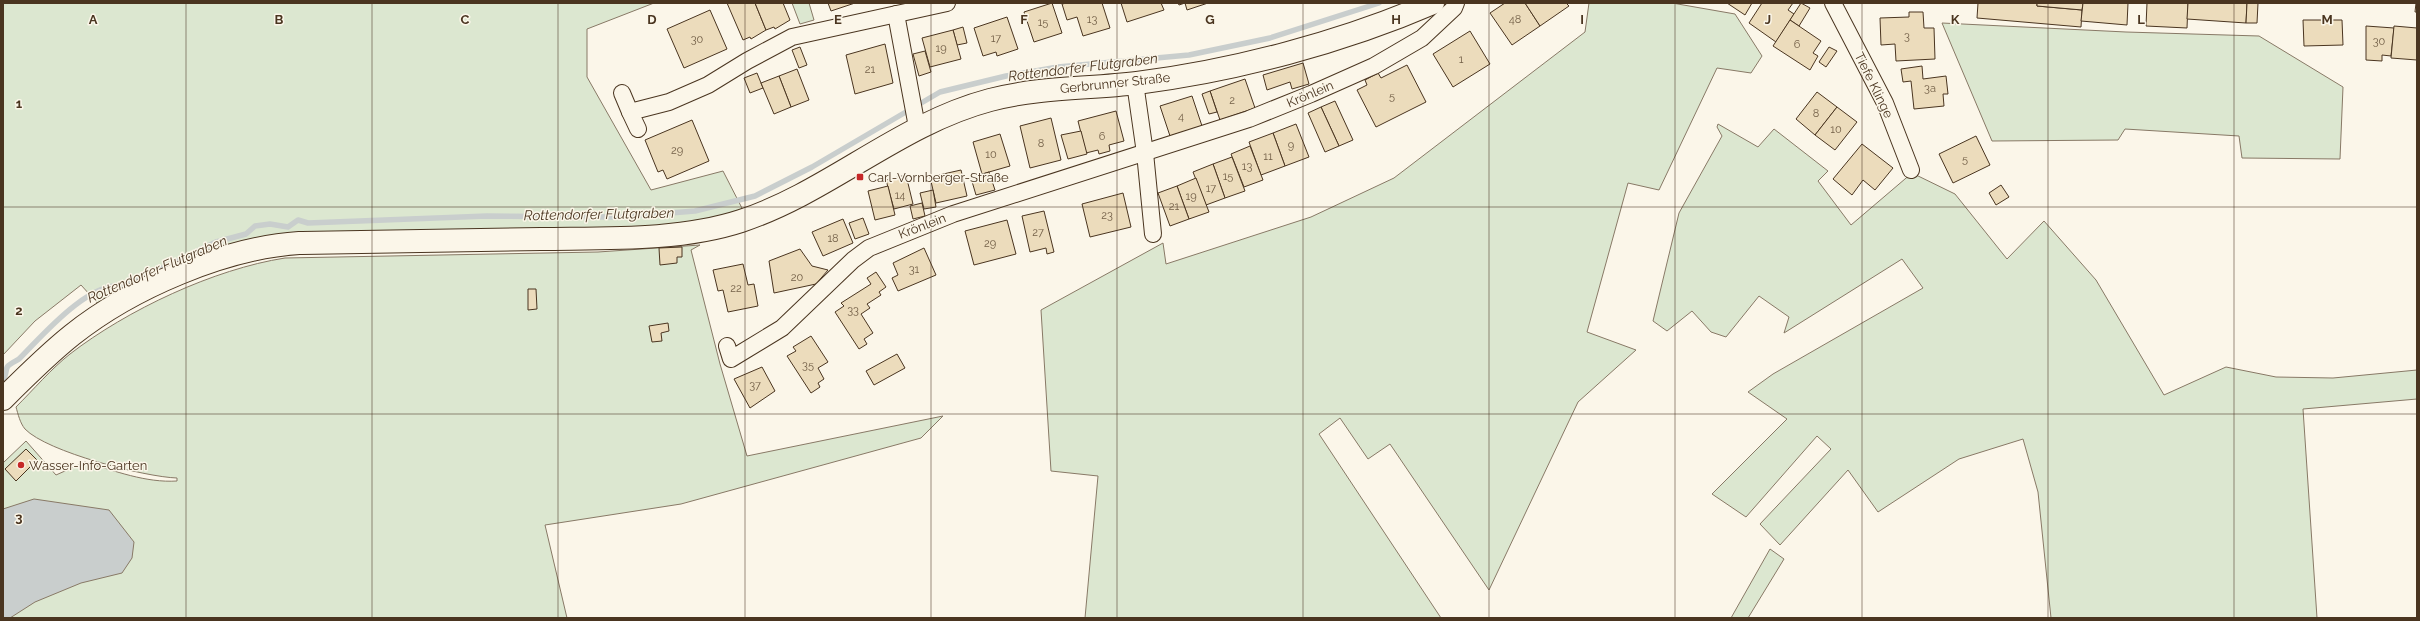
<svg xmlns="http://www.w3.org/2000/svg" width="2420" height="621" font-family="Raleway,sans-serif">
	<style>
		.green { fill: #dce7d0; stroke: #887966 }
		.water { fill: #c9cecd; stroke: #887966 }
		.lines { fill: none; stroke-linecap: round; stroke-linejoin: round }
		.stream { stroke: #c9cecd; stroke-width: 5.5 }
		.building { fill: #ecdcbc; stroke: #4a3520 }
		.street-casing { stroke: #4a3520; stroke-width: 18 }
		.secondary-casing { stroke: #4a3520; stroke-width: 24 }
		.street { stroke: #fbf6e9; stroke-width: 16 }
		.secondary { stroke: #fbf6e9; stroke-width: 22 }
		.grid { fill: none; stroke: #4a3520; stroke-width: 1; stroke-opacity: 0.55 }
		.poi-dot { fill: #c62828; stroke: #fbf6e9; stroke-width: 1.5 }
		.labels { text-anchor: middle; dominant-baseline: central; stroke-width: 3; stroke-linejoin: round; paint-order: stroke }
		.number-label { font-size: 11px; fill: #725f47 }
		.street-label { font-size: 13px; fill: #4a3520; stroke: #fbf6e9 }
		.poi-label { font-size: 13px; fill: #4a3520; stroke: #fbf6e9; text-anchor: start }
		.water-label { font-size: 14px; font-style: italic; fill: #4a3520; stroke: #fbf6e9 }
		.grid-label { font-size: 13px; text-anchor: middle; font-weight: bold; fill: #4a3520; stroke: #fbf6e9; stroke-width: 3; stroke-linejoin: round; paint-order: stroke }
	</style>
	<rect width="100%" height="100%" fill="#fbf6e9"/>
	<g class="green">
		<polygon points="3,3 654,3 587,29 587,77 651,190 723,171 746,216 681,227 310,232 273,236 100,306 81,285 35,321 3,355"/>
		<polygon points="792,3 809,3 814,20 800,24"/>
		<polygon points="1589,3 1672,3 1735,14 1762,56 1751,73 1717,68 1659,190 1628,183 1587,332 1636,350 1578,402 1489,590 1390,444 1368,459 1340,418 1319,434 1441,618 1085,618 1098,476 1051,471 1041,310 1163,243 1166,264 1311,217 1394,178 1585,32"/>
		<polygon points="1942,23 2126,32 2259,36 2343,87 2340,159 2242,158 2239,136 2125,129 2118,140 1992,141"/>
		<polygon points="1718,124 1758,147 1774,129 1828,171 1818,181 1851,225 1912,173 1955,194 2007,259 2044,221 2096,280 2164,395 2226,367 2276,377 2333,378 2417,370 2417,399 2303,409 2317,618 2051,618 2038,492 2023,439 1959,459 1878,512 1848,470 1780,545 1760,524 1831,449 1817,436 1746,517 1712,494 1787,419 1748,392 1773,374 1923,288 1902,259 1784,333 1789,317 1759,296 1726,337 1711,332 1692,311 1667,331 1653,321 1679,213 1722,136 1717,127"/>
		<path d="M 700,245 L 691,250 L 720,364 L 747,456 L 943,416 L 921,438 L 681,504 L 545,525 L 567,618 L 3,618 L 3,463 L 26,441 L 56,475 L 85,462 C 115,471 146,483 177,481 L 177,478 C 145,477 47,452 25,429 C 20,423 18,414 16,407 C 34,389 51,369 70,354 C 127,310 214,269 285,258 L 598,252 Z"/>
		<polygon points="1770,549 1784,559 1748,618 1731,618"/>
	</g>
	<polygon class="water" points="34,499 109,510 134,542 132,558 122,573 81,583 35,602 10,618 3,618 3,509"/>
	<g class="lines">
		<path class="stream" d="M 3,379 C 7,376 5,369 8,366 C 11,363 16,361 19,359 C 42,336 89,280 125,286 L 216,242 L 246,234 L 255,226 L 270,224 L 288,227 L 298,220 L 308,223 L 487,216 L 621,217 L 695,211 L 755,196 L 812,167 L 940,92 L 1006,76 L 1058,67 L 1189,55 L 1270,38 L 1379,3"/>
	</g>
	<g class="building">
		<polygon points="727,3 755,3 766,30 751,39 750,37 743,40"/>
		<polygon points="755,3 783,3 790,20 775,29 774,27 766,30"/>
		<polygon points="828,3 855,3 831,11"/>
		<polygon points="1052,3 1062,33 1034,42 1024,12"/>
		<polygon points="1067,3 1102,3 1110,28 1083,36 1077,17 1067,20 1062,4"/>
		<polygon points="1121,3 1161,3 1164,10 1127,22"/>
		<polygon points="1178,3 1208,3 1187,10 1185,3 1179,5"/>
		<polygon points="1505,3 1525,3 1540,26 1512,45 1490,13"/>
		<polygon points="1525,3 1566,3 1569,6 1540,26"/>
		<polygon points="1727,3 1752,3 1745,15"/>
		<polygon points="1762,3 1793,3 1788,10 1794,14 1776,42 1749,23"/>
		<polygon points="1801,3 1810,8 1799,26 1790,20"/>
		<polygon points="1978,3 2037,3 2037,6 2082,10 2081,27 1977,18"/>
		<polygon points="2037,3 2083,3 2082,10 2037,6"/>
		<polygon points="2083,3 2128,3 2127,25 2081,21"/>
		<polygon points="2147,3 2188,3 2187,28 2146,26"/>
		<polygon points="2188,3 2247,3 2246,23 2187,19"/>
		<polygon points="2247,3 2258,3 2257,23 2246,23"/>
		<polygon points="2416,3 2417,3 2417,12 2415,12"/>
		<polygon points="710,10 727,49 684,68 667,29"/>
		<polygon points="1909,12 1923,12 1924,28 1934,28 1935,59 1896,61 1895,44 1881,45 1880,18 1909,17"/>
		<polygon points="1007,17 1018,49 997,56 996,52 983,56 974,28"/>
		<polygon points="1790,20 1821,41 1813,53 1818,56 1810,70 1773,46"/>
		<polygon points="2303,20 2342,20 2343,45 2304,46"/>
		<polygon points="2366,26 2394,28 2391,56 2382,55 2382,61 2366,60"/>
		<polygon points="2394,26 2417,28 2417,60 2391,58"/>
		<polygon points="963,27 967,43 957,45 953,30"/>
		<polygon points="953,30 961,59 930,67 922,38"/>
		<polygon points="1470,31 1490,64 1453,87 1433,54"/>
		<polygon points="885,44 893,83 855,94 846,55"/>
		<polygon points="800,47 807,65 799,68 792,50"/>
		<polygon points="1829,47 1837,51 1826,67 1819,62"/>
		<polygon points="925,51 931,72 919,76 913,54"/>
		<polygon points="1303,63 1309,84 1292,89 1290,82 1267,90 1263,75"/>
		<polygon points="1407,65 1426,102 1376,127 1357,90 1367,85 1365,80 1378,73 1381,78"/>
		<polygon points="1922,66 1923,79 1946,76 1948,94 1943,94 1944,106 1914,109 1911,81 1903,82 1901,69"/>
		<polygon points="797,69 809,100 791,107 779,76"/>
		<polygon points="757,73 763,88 750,93 744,78"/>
		<polygon points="779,76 791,107 774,114 761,83"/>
		<polygon points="1245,79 1255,108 1220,120 1210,91"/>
		<polygon points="1210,91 1217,112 1209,114 1202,94"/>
		<polygon points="1817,92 1837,107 1815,135 1796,119"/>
		<polygon points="1192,96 1202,126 1170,136 1160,106"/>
		<polygon points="1335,101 1353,140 1339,146 1321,107"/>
		<polygon points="1321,107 1339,146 1325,152 1308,113"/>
		<polygon points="1837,107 1857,122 1835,150 1815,135"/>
		<polygon points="1116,111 1124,141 1109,145 1110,151 1099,154 1098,150 1086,153 1078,121"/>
		<polygon points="1051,118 1061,160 1030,168 1020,126"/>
		<polygon points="692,120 709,161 667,179 663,170 658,172 645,140"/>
		<polygon points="1296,124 1309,157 1285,166 1273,133"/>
		<polygon points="1081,131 1087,154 1068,159 1061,135"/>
		<polygon points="1273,133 1285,166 1261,175 1249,142"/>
		<polygon points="1000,134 1010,166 982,174 973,142"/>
		<polygon points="1976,136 1990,165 1953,183 1939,154"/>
		<polygon points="1862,144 1893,168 1875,190 1863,180 1852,195 1833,179"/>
		<polygon points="1250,146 1263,180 1244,187 1231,154"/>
		<polygon points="1232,157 1245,191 1225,198 1213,164"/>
		<polygon points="1213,164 1225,198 1206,205 1193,172"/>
		<polygon points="961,170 967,196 936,203 930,177"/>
		<polygon points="989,172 995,190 976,195 971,178"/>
		<polygon points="906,175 913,204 894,209 886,180"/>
		<polygon points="1196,178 1209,212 1189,219 1177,186"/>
		<polygon points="2001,185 2009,197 1996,205 1989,193"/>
		<polygon points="888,186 895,215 875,220 868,191"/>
		<polygon points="1177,186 1189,219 1170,226 1158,193"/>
		<polygon points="933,190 936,207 924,209 920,193"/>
		<polygon points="1123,193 1131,227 1090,237 1082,204"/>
		<polygon points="922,203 925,216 913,219 910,206"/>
		<polygon points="1044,211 1054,252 1047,254 1046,248 1030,252 1022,216"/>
		<polygon points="863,218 869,234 855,239 849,223"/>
		<polygon points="843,219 853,243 823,256 812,232"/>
		<polygon points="1007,220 1016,254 974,265 965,231"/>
		<polygon points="682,247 682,257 677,257 677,263 660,265 659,248"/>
		<polygon points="924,248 936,275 898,291 892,278 898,275 893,263"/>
		<polygon points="800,249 812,266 828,270 816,284 774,293 769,261"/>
		<polygon points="743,264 748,285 754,284 758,306 728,312 723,290 718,291 713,270"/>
		<polygon points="876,272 886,287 879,292 881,295 867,304 870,308 861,314 873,333 864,339 867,344 859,349 835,312 844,306 841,303 871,284 867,278"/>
		<polygon points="528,289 536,289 537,309 528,310"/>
		<polygon points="668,323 669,331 661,333 662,341 652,342 649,326"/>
		<polygon points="811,336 828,362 818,368 824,379 818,383 820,387 811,393 787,356 796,351 793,347"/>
		<polygon points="897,354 905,368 874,385 866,371"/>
		<polygon points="762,367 775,391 750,408 734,379"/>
		<polygon points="26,449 37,460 16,481 5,469"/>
	</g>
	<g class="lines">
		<defs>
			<g id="street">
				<polyline points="1833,3 1885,103 1911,170"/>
				<polyline points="896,14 917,127"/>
				<polyline points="1135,83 1145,153 1153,234"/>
				<polyline points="622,93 630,112"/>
				<polyline points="638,129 630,112 669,102 708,85 747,61 792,37 947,3"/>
				<polyline points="727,346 731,359 782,328 853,260 869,248 953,214 1249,119 1311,94 1374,66 1422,38 1454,8 1456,3"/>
			</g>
			<path id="secondary" d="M 3,399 C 25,377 47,355 72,335 C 131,288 224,248 299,243 C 380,242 461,240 541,239 C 606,238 680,241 741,221 C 829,192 899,124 990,100 C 1039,87 1088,89 1137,83 C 1234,71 1343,42 1433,3"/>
		</defs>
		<use href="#street" class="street-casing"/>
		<use href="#secondary" class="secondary-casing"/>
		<use href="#street" class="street"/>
		<use href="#secondary" class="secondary"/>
	</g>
	<path class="grid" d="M 186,3 L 186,618M 372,3 L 372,618M 558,3 L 558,618M 745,3 L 745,618M 931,3 L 931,618M 1117,3 L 1117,618M 1303,3 L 1303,618M 1489,3 L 1489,618M 1675,3 L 1675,618M 1862,3 L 1862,618M 2048,3 L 2048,618M 2234,3 L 2234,618M 3,207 L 2417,207M 3,414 L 2417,414"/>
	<g class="poi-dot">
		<rect x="856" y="173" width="8" height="8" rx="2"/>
		<circle cx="21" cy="465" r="4"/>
	</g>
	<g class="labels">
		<g class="number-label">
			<text x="1092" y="19">13</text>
			<text x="1515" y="19">48</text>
			<text x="1043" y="22">15</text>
			<text x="1907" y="36">3</text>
			<text x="996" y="38">17</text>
			<text x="697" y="39">30</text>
			<text x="2379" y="41">30</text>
			<text x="1797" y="44">6</text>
			<text x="941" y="48">19</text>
			<text x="1461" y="59">1</text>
			<text x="870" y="69">21</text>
			<text x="1930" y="88">3a</text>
			<text x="1392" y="96">5</text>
			<text x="1232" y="100">2</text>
			<text x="1816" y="113">8</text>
			<text x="1181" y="116">4</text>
			<text x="1836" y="129">10</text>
			<text x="1102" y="136">6</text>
			<text x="1041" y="143">8</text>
			<text x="1291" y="145">9</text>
			<text x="677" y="150">29</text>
			<text x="991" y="154">10</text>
			<text x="1268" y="156">11</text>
			<text x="1965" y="159">5</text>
			<text x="1247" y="166">13</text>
			<text x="1228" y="176">15</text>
			<text x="1211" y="188">17</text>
			<text x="900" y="195">14</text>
			<text x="1191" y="196">19</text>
			<text x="1174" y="206">21</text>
			<text x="1107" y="215">23</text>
			<text x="1038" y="232">27</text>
			<text x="833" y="238">18</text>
			<text x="990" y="243">29</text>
			<text x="914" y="269">31</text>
			<text x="797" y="277">20</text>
			<text x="736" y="288">22</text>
			<text x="853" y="310">33</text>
			<text x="808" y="365">35</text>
			<text x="755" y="385">37</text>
		</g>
		<g class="street-label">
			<text transform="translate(1115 83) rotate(-6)">Gerbrunner Straße</text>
			<text transform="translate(1874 85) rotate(64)">Tiefe Klinge</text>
			<text transform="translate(1310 94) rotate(-23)">Krönlein</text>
			<text transform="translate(922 226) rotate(-21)">Krönlein</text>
		</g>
		<g class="poi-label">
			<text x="868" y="177">Carl-Vornberger-Straße</text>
			<text x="29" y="465">Wasser-Info-Garten</text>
		</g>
		<g class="water-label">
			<text transform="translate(1083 67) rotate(-7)">Rottendorfer Flutgraben</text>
			<text transform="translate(599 214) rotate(-1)">Rottendorfer Flutgraben</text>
			<text transform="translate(157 269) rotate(-23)">Rottendorfer Flutgraben</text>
		</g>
	</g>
	<g class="grid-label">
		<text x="93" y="24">A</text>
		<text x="279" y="24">B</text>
		<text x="465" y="24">C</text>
		<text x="652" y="24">D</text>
		<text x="838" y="24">E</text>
		<text x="1024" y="24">F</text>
		<text x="1210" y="24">G</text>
		<text x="1396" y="24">H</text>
		<text x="1582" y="24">I</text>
		<text x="1768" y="24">J</text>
		<text x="1955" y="24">K</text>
		<text x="2141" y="24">L</text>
		<text x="2327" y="24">M</text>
		<text x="19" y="108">1</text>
		<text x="19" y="315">2</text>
		<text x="19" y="522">3</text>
	</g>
	<rect width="2420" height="621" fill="none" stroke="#4a3520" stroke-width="8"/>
</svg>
